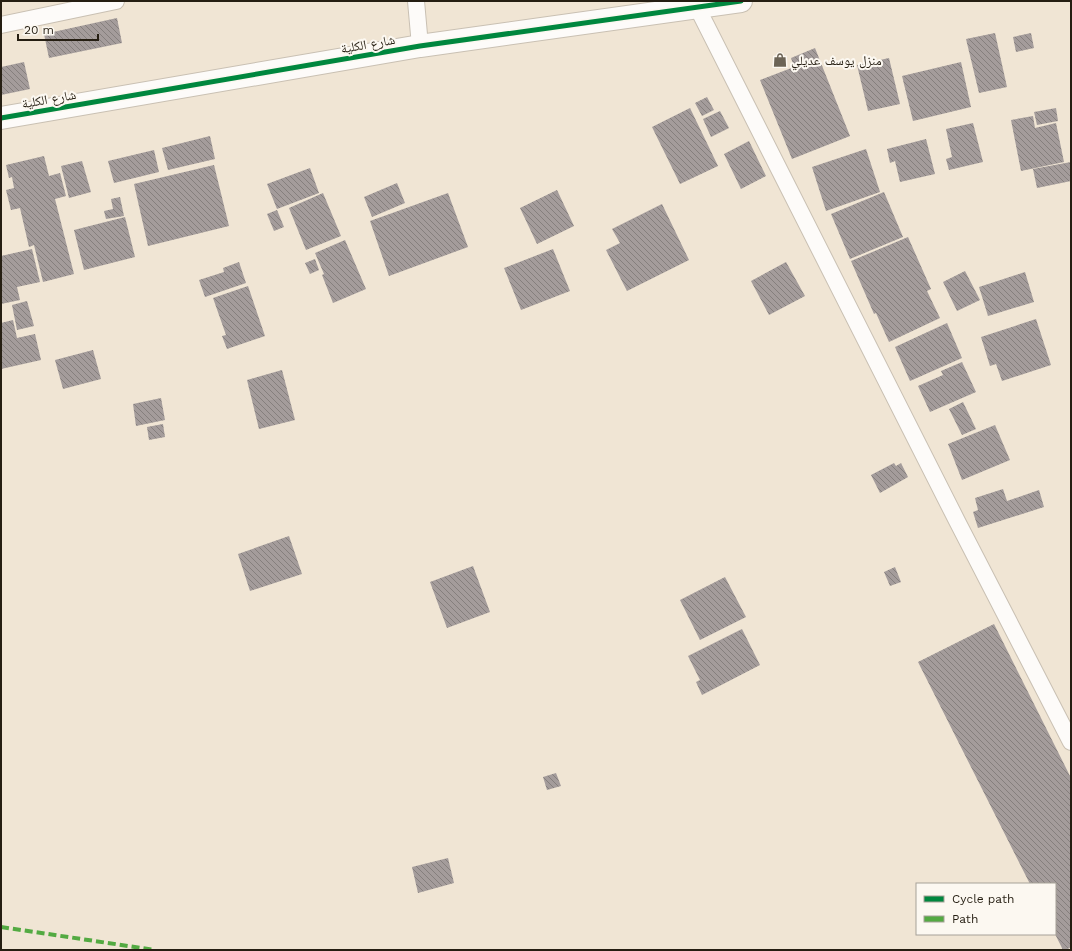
<svg xmlns="http://www.w3.org/2000/svg" width="1072" height="951" font-family="'Work Sans','Noto Naskh Arabic',sans-serif">
	<style>
		.building { fill: url(#building-back-hatch) }
		.lines { fill: none; stroke-linecap: round; stroke-linejoin: round }
		.service-casing { stroke: #c9c0b3; stroke-width: 18 }
		.tertiary-casing { stroke: #c9c0b3; stroke-width: 24 }
		.service { stroke: #fdfbf9; stroke-width: 16 }
		.tertiary { stroke: #fdfbf9; stroke-width: 22 }
		.quiet { stroke: #53aa42; stroke-width: 4; stroke-dasharray: 8 4; stroke-linecap: butt }
		.cycleway-casing { stroke: #fcf8f1; stroke-width: 8 }
		.cycleway { stroke: #00873e; stroke-width: 5 }
		.labels { text-anchor: middle; dominant-baseline: central; stroke-width: 4; stroke-linejoin: round; paint-order: stroke }
		.street-label { font-size: 13px; fill: #251e12; stroke: #fcf8f1 }
		.poi-label { font-size: 13px; fill: #251e12; stroke: #fcf8f1; text-anchor: start }
	</style>
	<defs>
		<pattern id="building-back-hatch" width="6" height="6" patternUnits="userSpaceOnUse"><rect width="6" height="6" fill="#a49c9b"/><path d="M-1 5l2 2M0 0l6 6M5-1l2 2" fill="none" stroke="#857f7d"/></pattern>
	</defs>
	<rect width="100%" height="100%" fill="#f0e5d4"/>
	<g class="building">
		<polygon points="117,18 122,43 49,58 44,34"/>
		<polygon points="995,33 1007,87 979,93 966,39"/>
		<polygon points="1031,33 1034,48 1016,52 1013,37"/>
		<polygon points="815,48 850,136 792,159 760,80 794,67 791,58"/>
		<polygon points="889,58 900,104 868,111 857,65"/>
		<polygon points="24,62 30,89 1,95 1,67"/>
		<polygon points="961,62 971,107 913,121 902,76"/>
		<polygon points="707,97 714,110 702,116 695,103"/>
		<polygon points="690,108 718,166 680,184 652,127"/>
		<polygon points="1056,108 1058,121 1037,125 1034,112"/>
		<polygon points="720,111 729,128 711,137 703,119"/>
		<polygon points="1033,116 1035,128 1056,123 1064,162 1021,171 1011,120"/>
		<polygon points="973,123 983,162 949,170 946,159 952,157 946,129"/>
		<polygon points="210,136 215,159 168,170 162,148"/>
		<polygon points="926,139 935,174 900,182 895,161 890,163 887,149"/>
		<polygon points="749,141 766,176 741,189 724,154"/>
		<polygon points="866,149 880,192 826,211 812,167"/>
		<polygon points="154,150 159,172 114,183 108,161"/>
		<polygon points="44,156 49,176 60,173 66,196 55,199 74,274 43,282 34,245 29,247 20,208 11,210 6,190 14,188 12,177 9,178 6,165"/>
		<polygon points="82,161 91,192 69,198 61,166"/>
		<polygon points="1071,162 1071,181 1037,188 1033,169"/>
		<polygon points="214,165 229,226 148,246 134,184"/>
		<polygon points="310,168 319,193 277,209 267,184"/>
		<polygon points="397,183 405,203 372,217 364,197"/>
		<polygon points="557,190 574,226 537,244 520,208"/>
		<polygon points="884,192 903,237 850,259 831,214"/>
		<polygon points="323,193 341,236 306,250 289,208"/>
		<polygon points="448,193 468,247 389,276 370,221"/>
		<polygon points="120,197 124,216 106,219 104,211 113,209 111,199"/>
		<polygon points="662,204 689,260 627,291 606,250 620,243 612,229"/>
		<polygon points="277,210 284,227 274,231 267,214"/>
		<polygon points="125,217 135,257 84,270 74,230"/>
		<polygon points="908,237 931,289 927,291 940,318 889,342 876,313 874,314 851,261"/>
		<polygon points="345,240 366,289 333,303 322,275 324,274 315,253"/>
		<polygon points="32,249 40,282 17,287 20,300 1,304 1,256"/>
		<polygon points="553,249 570,291 521,310 504,268"/>
		<polygon points="315,259 319,270 310,274 305,263"/>
		<polygon points="239,262 246,283 205,297 199,280 224,272 223,268"/>
		<polygon points="786,262 805,296 769,315 751,281"/>
		<polygon points="965,271 980,300 957,311 943,282"/>
		<polygon points="1025,272 1034,302 988,316 979,287"/>
		<polygon points="248,286 265,336 227,349 222,336 226,335 213,298"/>
		<polygon points="27,301 34,326 17,330 12,305"/>
		<polygon points="1036,319 1051,365 1002,381 996,364 990,366 981,337"/>
		<polygon points="13,320 17,338 35,334 41,360 1,369 1,323"/>
		<polygon points="947,323 962,358 910,381 895,347"/>
		<polygon points="93,350 101,379 63,389 55,360"/>
		<polygon points="962,362 976,392 930,412 918,386 943,375 941,371"/>
		<polygon points="282,370 295,420 259,429 247,380"/>
		<polygon points="161,398 165,420 136,426 133,404"/>
		<polygon points="963,402 976,429 962,435 949,409"/>
		<polygon points="163,424 165,437 149,440 147,427"/>
		<polygon points="995,425 1010,460 962,480 948,444"/>
		<polygon points="894,463 896,466 901,463 908,477 880,493 871,475"/>
		<polygon points="1003,489 1007,501 1039,490 1044,507 978,528 973,512 978,510 975,498"/>
		<polygon points="289,536 302,574 250,591 238,554"/>
		<polygon points="473,566 490,612 447,628 430,582"/>
		<polygon points="895,567 901,582 890,586 884,572"/>
		<polygon points="725,577 746,617 700,640 680,600"/>
		<polygon points="994,624 1071,778 1071,947 1066,950 1063,950 1055,934 1055,884 1030,884 918,662"/>
		<polygon points="742,629 760,665 702,695 696,682 700,680 688,656"/>
		<polygon points="556,773 561,786 547,790 543,777"/>
		<polygon points="448,858 454,883 418,893 412,867"/>
	</g>
	<g class="lines">
		<defs>
			<g id="service">
				<polyline points="416,1 420,46"/>
				<polyline points="697,7 957,521 1071,742"/>
				<polyline points="1,25 116,1"/>
			</g>
			<polyline id="tertiary" points="1,118 420,46 741,1"/>
		</defs>
		<use href="#service" class="service-casing"/>
		<use href="#tertiary" class="tertiary-casing"/>
		<use href="#service" class="service"/>
		<use href="#tertiary" class="tertiary"/>
		<polyline class="quiet" points="1,927 155,950"/>
		<defs>
			<polyline id="cycleway" points="1,118 420,46 741,1"/>
		</defs>
		<use href="#cycleway" class="cycleway-casing"/>
		<use href="#cycleway" class="cycleway"/>
	</g>
	<defs>
		<symbol id="shop-bare" viewBox="-9 -9 18 18"><path d="M-5-2.5h2.3a2.7 3.5 0 0 1 5.4 0H5L5.5 6h-11ZM-1.5-2.5h3a1.5 2.3 0 0 0-3 0Z" fill="#6c6456" stroke="#fcf8f1" stroke-width="2.5" paint-order="stroke"/></symbol>
	</defs>
	<g fill-rule="evenodd">
		<use href="#shop-bare" x="770" y="50" width="20" height="20"/>
	</g>
	<g class="labels">
		<g class="street-label">
			<text transform="translate(368 44) rotate(-10)">شارع الكلية</text>
			<text transform="translate(49 99) rotate(-10)">شارع الكلية</text>
		</g>
		<g class="poi-label">
			<text x="791" y="60">منزل يوسف عديلي</text>
		</g>
	</g>
	<rect width="1072" height="951" fill="none" stroke="#251e12" stroke-width="4"/>
	<rect x="916" y="883" width="140" height="52" fill="#fcf8f1" stroke="#a6a198"/>
	<rect x="924" y="896" width="20" height="6" fill="#00873e" stroke="#a6a198"/>
	<text x="952" y="903" font-size="12" fill="#251e12">Cycle path</text>
	<rect x="924" y="916" width="20" height="6" fill="#53aa42" stroke="#a6a198"/>
	<text x="952" y="923" font-size="12" fill="#251e12">Path</text>
	<path d="M18 34v6h80v-6" fill="none" stroke="#251e12" stroke-width="2"/>
	<text x="24" y="34" font-size="12" fill="#251e12" stroke="#fcf8f1" stroke-width="3" paint-order="stroke">20 m</text>
</svg>
